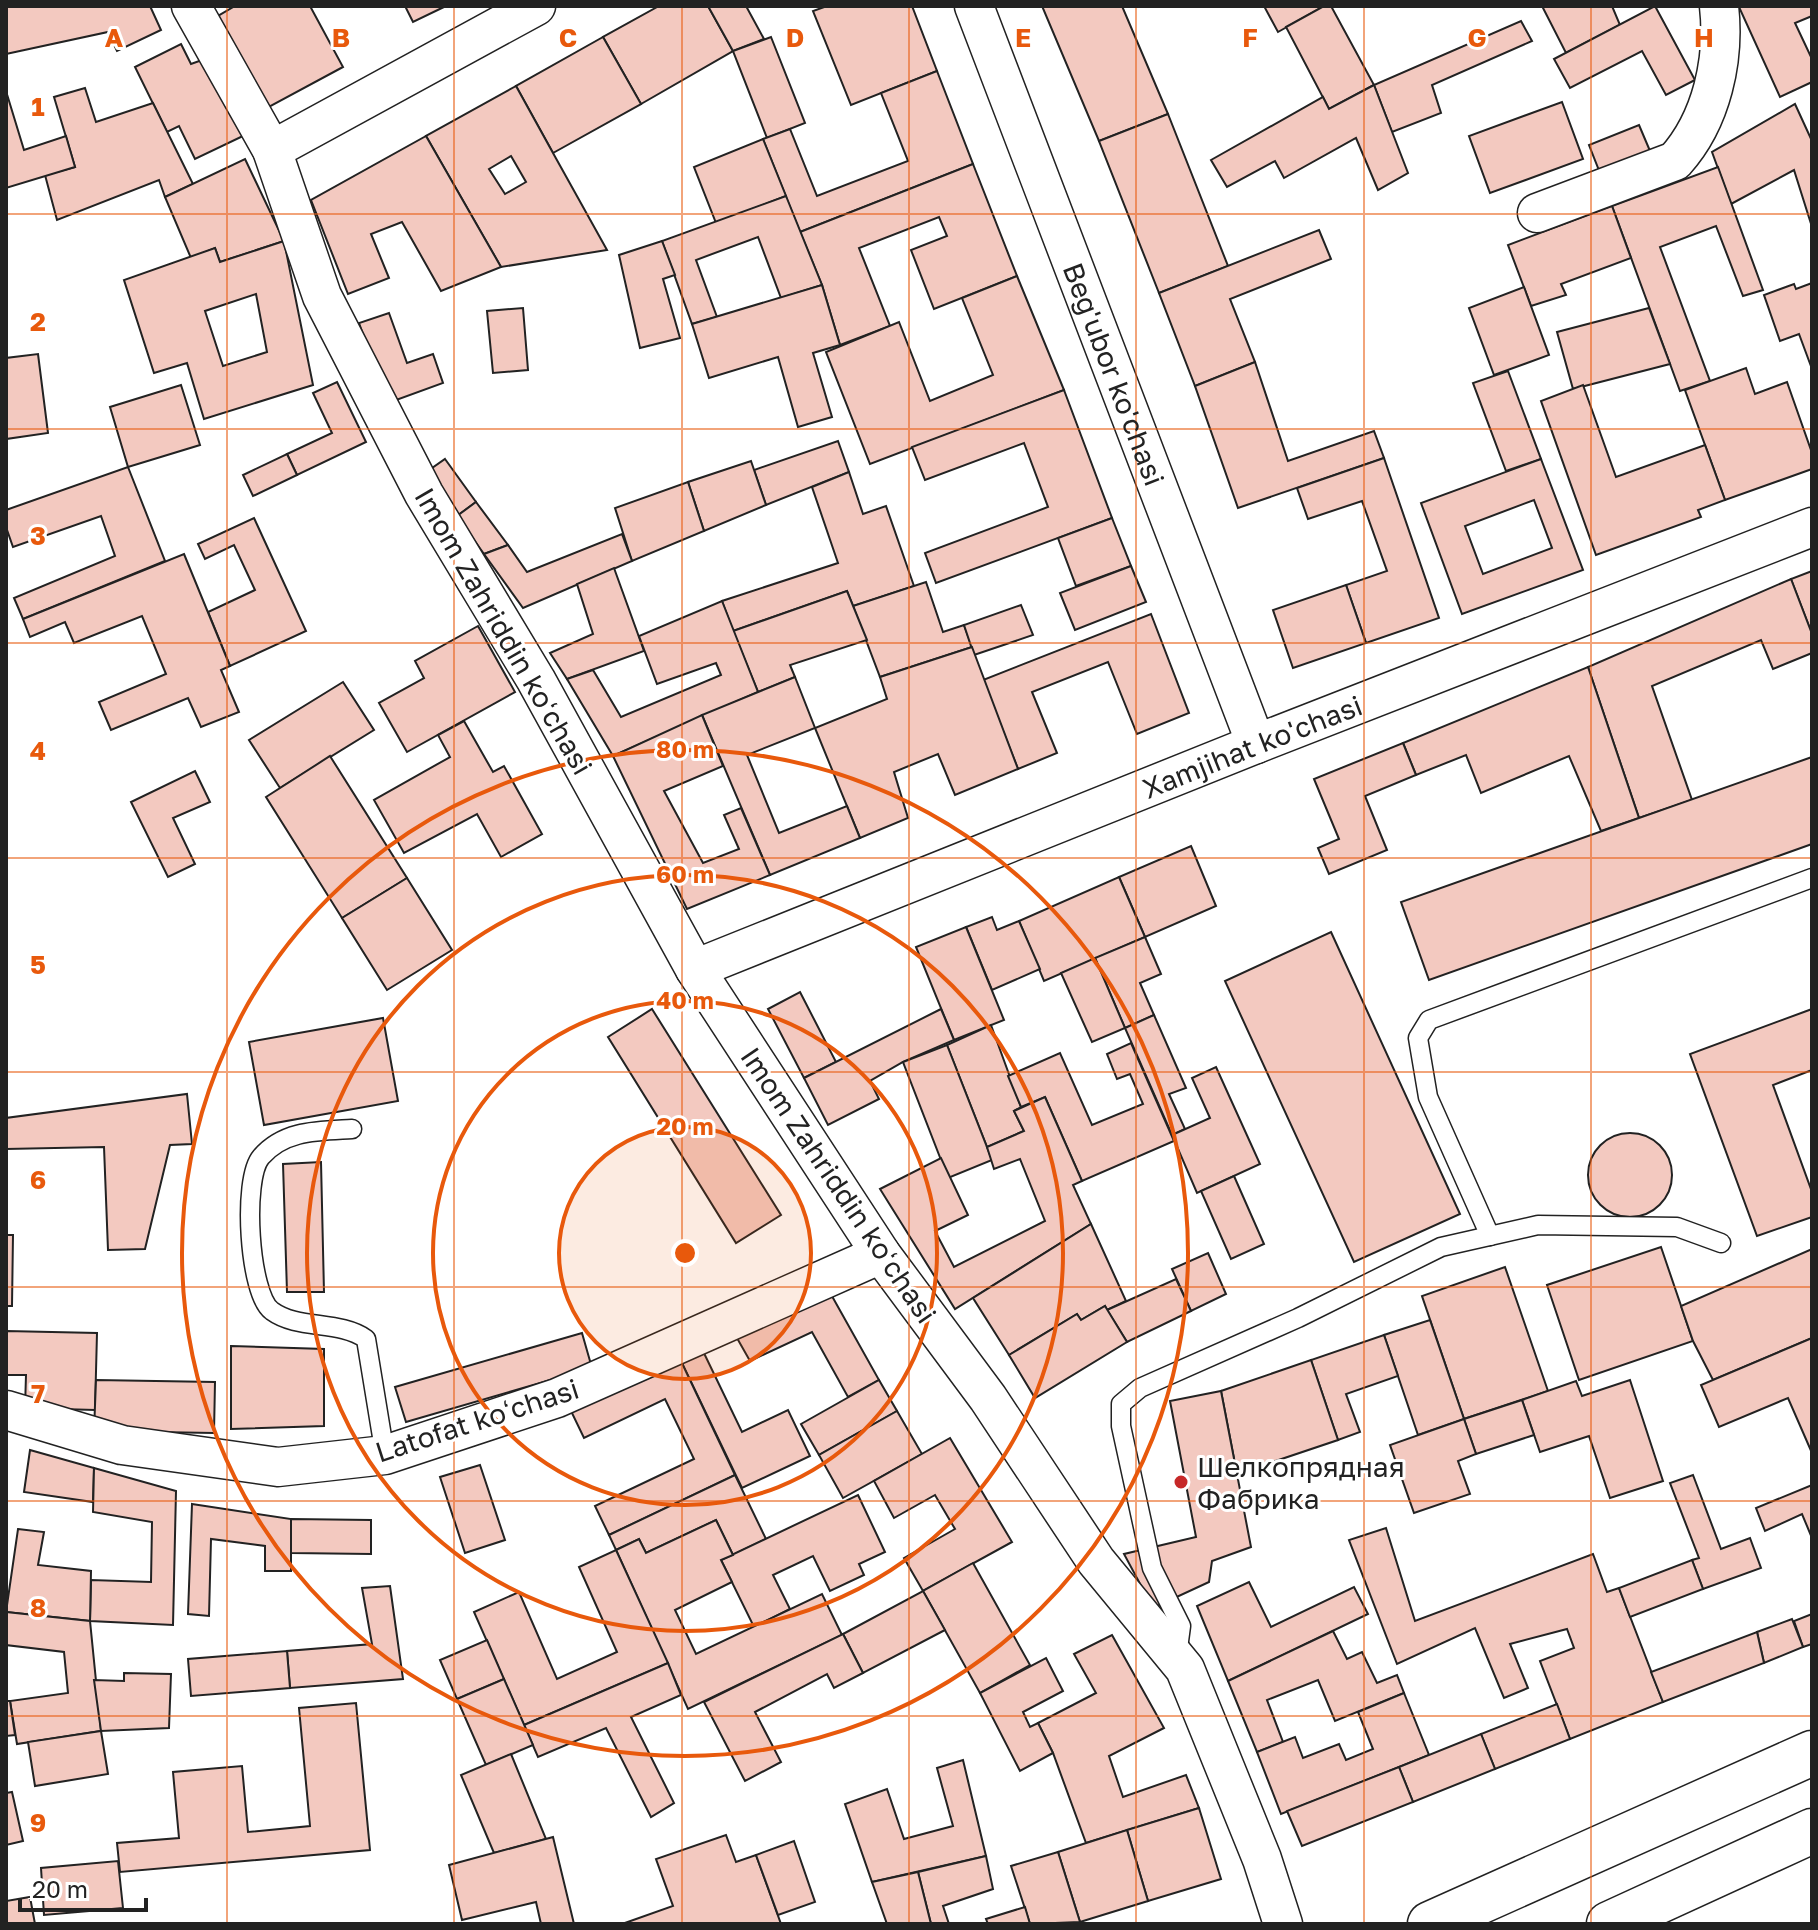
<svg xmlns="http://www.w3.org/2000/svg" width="1818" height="1930" font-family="'Golos Text',sans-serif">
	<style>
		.building { fill: #f3c9c0; stroke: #222; stroke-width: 2; fill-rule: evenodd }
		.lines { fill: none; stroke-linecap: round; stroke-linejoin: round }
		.service-casing { stroke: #222; stroke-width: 21 }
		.minor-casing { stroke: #222; stroke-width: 41 }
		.primary-casing { stroke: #222; stroke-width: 47 }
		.service { stroke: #fff; stroke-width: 18 }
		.minor { stroke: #fff; stroke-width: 38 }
		.primary { stroke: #fff; stroke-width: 44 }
		.grid { fill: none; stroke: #e8590c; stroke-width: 2; stroke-opacity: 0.55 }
		.ring { fill: none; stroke: #e8590c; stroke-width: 4 }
		.poi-dot { fill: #c62828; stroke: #fff; stroke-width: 3 }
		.labels { text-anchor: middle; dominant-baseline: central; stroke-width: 6; stroke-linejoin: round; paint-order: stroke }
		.street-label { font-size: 28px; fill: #222; stroke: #fff }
		.poi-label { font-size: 28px; fill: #222; stroke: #fff; text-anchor: start }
		.grid-label { font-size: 26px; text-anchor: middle; font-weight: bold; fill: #e8590c; stroke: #fff; stroke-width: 6; stroke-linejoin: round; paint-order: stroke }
		.centre { fill: #e8590c; stroke: #fff; stroke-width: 4 }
		.ring-label { font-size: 24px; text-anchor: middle; font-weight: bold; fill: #e8590c; stroke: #fff; stroke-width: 6; stroke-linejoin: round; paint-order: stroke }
	</style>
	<rect width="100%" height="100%" fill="#fff"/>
	<g class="building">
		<polygon points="150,6 161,30 117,51 108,32 6,54 6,7"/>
		<polygon points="235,6 310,6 343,67 267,108 218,16"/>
		<polygon points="405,6 446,6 413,22"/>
		<polygon points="659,6 708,6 733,51 641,104 603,37"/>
		<polygon points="708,6 746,6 764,39 733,51"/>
		<polygon points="827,6 912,6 937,71 851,105 813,11"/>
		<polygon points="1042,6 1122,6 1168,114 1099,141"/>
		<polygon points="1264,6 1324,6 1278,32"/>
		<polygon points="1324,6 1331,6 1374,85 1329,109 1286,27"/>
		<polygon points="1542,6 1612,6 1620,25 1566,53"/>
		<polygon points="1655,6 1695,80 1666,95 1642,51 1570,88 1554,59"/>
		<polygon points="1812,6 1812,16 1795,23 1812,59 1812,82 1780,97 1739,7"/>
		<polygon points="1521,21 1532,41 1432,85 1441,113 1392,132 1374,85"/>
		<polygon points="603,37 641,104 553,153 516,86"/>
		<polygon points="771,37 805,123 767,138 733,51"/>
		<polygon points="181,44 191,64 202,60 243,136 195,159 179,126 167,132 135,67"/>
		<polygon points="937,71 973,164 800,232 763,139 790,129 817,196 908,161 881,93"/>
		<polygon points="1374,85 1408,173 1378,190 1356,138 1284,178 1275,161 1227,187 1211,160 1323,97 1329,109"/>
		<path d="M 516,86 L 553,153 L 607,250 L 501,267 L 426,136 ZM 511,156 L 526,182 L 505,194 L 489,169 Z"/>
		<polygon points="85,88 96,122 153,103 193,184 165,197 159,180 57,220 45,175 75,167 54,97"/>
		<polygon points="6,91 24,150 66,136 75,167 6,188"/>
		<polygon points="1562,102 1583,159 1490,193 1469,136"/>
		<polygon points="1795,104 1812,141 1812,227 1794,170 1731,204 1712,152"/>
		<polygon points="1168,114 1228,266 1159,293 1099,141"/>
		<polygon points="1639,125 1653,158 1602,178 1589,145"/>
		<polygon points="426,136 501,267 441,291 402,222 371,234 389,278 348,294 311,200"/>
		<polygon points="763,139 786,196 716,223 694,167"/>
		<polygon points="245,159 284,241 220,262 215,248 191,258 165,197"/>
		<polygon points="973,164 1017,276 934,309 911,250 947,236 939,217 859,248 890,326 840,345 822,285 800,232"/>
		<polygon points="1718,167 1763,290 1743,296 1716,226 1660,247 1710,381 1680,391 1612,206"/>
		<polygon points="786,196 822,285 781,298 758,237 696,260 717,317 692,324 662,241"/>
		<polygon points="1612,206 1631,258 1561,284 1566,295 1531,306 1508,245"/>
		<polygon points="1319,230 1331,259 1230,299 1255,362 1195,386 1159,293"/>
		<path d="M 284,241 L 313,385 L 204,419 L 187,363 L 154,373 L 124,280 L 215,248 L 220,262 ZM 256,294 L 267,352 L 223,366 L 205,311 Z"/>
		<polygon points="662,241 675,275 663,279 680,338 640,348 619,255"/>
		<polygon points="1017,276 1064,390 870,464 826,352 899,322 930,401 993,375 962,298"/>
		<polygon points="1812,283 1812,369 1799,334 1780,341 1764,295 1794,284 1796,289"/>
		<polygon points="822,285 840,345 813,353 832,417 798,427 778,357 709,378 692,324"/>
		<polygon points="1524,287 1549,355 1494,375 1469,308"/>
		<polygon points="523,308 528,370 493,373 487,311"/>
		<polygon points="1649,308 1670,364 1573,389 1557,332"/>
		<polygon points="389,313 407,363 433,354 443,383 388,403 359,323"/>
		<polygon points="38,354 48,433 6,439 6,358"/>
		<polygon points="1255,362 1288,461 1374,431 1384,458 1238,508 1195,386"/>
		<polygon points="1746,368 1755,394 1787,382 1812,453 1812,469 1725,500 1685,390"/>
		<polygon points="1508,371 1541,459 1506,471 1473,383"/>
		<polygon points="337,382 366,442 297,475 287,454 332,433 313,393"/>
		<polygon points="181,385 200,445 128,467 110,407"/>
		<polygon points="1583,385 1616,477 1705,445 1725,500 1698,510 1701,517 1596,555 1541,401"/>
		<polygon points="1064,390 1112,518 936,583 925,553 1048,507 1024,443 925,480 912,447"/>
		<polygon points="838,441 849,472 766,505 754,470"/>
		<polygon points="287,454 297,475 253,496 243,475"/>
		<polygon points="1384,458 1439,618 1366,643 1346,585 1387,571 1362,501 1308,519 1297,488"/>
		<polygon points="445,459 476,502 457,516 425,473"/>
		<path d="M 1541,459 L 1583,570 L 1462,614 L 1421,503 ZM 1534,500 L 1552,548 L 1483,574 L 1465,526 Z"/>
		<polygon points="751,461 766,505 704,531 688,482"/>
		<polygon points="128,467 165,561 23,619 14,598 115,556 101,516 13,547 6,527 6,510"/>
		<polygon points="849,472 863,514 886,506 914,586 853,606 847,591 733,631 722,601 838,563 812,487"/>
		<polygon points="688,482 704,531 632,561 615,508"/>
		<polygon points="476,502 508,545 484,554 457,516"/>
		<polygon points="254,518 306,631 230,666 208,612 255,590 234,545 205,559 198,544"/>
		<polygon points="1112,518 1131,566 1076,586 1058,538"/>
		<polygon points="622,534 632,561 523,608 484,554 508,545 527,572"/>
		<polygon points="184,554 230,666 221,670 239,712 201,727 188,698 111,730 99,702 166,674 142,616 74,643 65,622 30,637 23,619"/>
		<polygon points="1131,566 1146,602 1075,630 1060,593"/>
		<polygon points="614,568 644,651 567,679 550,653 593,634 577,584"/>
		<polygon points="1812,571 1812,634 1791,579"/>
		<polygon points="1791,579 1812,634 1812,653 1773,669 1761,640 1652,686 1692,800 1639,818 1588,667"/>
		<polygon points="926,582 943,632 964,625 972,647 880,677 853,606"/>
		<polygon points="1346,585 1366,643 1293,668 1273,610"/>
		<polygon points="847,591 867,640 790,665 795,677 758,692 733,631"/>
		<polygon points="722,601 758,692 613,756 567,679 593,670 621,717 721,675 716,663 657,684 639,636"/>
		<polygon points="1021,605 1033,635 974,655 964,625"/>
		<polygon points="1151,614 1189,713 1137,734 1108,662 1032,692 1057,753 1018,769 983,680"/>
		<polygon points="478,626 515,692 407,752 379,703 424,678 415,661"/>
		<polygon points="972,647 1018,769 955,795 938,754 894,772 908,818 860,838 815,728 887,699 880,677"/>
		<polygon points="1588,667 1639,818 1601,831 1569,756 1481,793 1466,755 1416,775 1403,743"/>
		<polygon points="795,677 815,728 747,755 779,833 847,806 860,838 770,875 702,715"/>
		<polygon points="343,682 374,730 280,788 249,740"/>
		<polygon points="702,715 723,766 664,791 703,863 739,849 724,815 741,808 770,875 687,909 613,756"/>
		<polygon points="464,721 493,772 504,766 542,834 501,857 477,814 404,853 374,800 450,757 438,735"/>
		<polygon points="1403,743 1416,775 1365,796 1387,850 1329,874 1318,848 1339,839 1314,779"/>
		<polygon points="330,756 407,878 342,918 266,797"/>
		<polygon points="1812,757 1812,844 1429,980 1401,902"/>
		<polygon points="195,771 210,802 173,818 195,864 168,877 131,802"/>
		<polygon points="1191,846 1216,906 1145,937 1119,877"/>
		<polygon points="1119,877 1145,937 1044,981 1019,921"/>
		<polygon points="407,878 452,950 387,990 342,918"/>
		<polygon points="992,917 997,930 1019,921 1040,969 992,990 966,927"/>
		<polygon points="966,927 1004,1020 954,1040 916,947"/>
		<polygon points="1331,932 1460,1214 1354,1262 1225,981"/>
		<polygon points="1145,937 1161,974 1140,983 1154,1015 1125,1028 1095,958"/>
		<polygon points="1095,958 1125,1028 1092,1042 1061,973"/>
		<polygon points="800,992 836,1062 804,1078 768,1009"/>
		<polygon points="652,1009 781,1215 736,1243 608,1037"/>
		<polygon points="941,1009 954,1040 903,1062 870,1081 879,1099 828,1125 804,1078"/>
		<polygon points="1812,1009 1812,1070 1773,1085 1812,1192 1812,1217 1757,1236 1690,1054"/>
		<polygon points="1154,1015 1186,1088 1169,1094 1185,1129 1172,1135 1125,1028"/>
		<polygon points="383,1018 398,1101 264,1125 249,1042"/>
		<polygon points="991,1025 1021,1107 1014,1111 1024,1131 987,1147 947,1045"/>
		<polygon points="1131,1043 1174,1141 1082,1181 1045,1097 1021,1107 1008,1076 1060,1053 1092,1125 1143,1104 1130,1074 1117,1079 1107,1054"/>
		<polygon points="947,1045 992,1160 948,1178 903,1062"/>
		<polygon points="1216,1067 1260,1164 1197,1193 1172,1135 1210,1118 1192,1078"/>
		<polygon points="187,1094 192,1144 170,1145 145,1249 108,1250 104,1147 6,1149 6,1118"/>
		<polygon points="1045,1097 1082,1181 1073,1185 1091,1224 955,1309 880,1189 941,1158 968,1215 935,1231 954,1267 1045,1221 1020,1159 994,1169 987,1147 1024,1131 1014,1111"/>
		<circle cx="1630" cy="1175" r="42"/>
		<polygon points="321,1162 324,1292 287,1292 283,1164"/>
		<polygon points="1234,1176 1264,1244 1231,1259 1201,1191"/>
		<polygon points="1091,1224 1126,1301 1107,1310 1105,1306 1081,1320 1077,1314 1009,1355 973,1298"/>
		<polygon points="6,1235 13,1235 12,1306 6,1306"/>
		<polygon points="1661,1247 1693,1341 1579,1380 1547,1285"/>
		<polygon points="1812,1249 1812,1338 1713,1380 1693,1341 1681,1306"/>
		<polygon points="1208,1253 1226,1294 1191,1311 1172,1269"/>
		<polygon points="1505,1267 1548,1391 1464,1419 1422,1296"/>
		<polygon points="1176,1279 1191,1311 1127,1342 1107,1310"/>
		<polygon points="828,1289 879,1380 848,1397 812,1332 750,1361 733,1331"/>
		<polygon points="1105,1306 1127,1342 1035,1398 1009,1355 1077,1314 1081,1320"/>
		<polygon points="1430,1320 1464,1419 1418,1435 1384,1335"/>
		<polygon points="6,1331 97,1333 95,1410 25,1408 26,1375 6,1375"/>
		<polygon points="582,1333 592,1368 406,1422 395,1387"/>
		<polygon points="1384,1335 1398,1376 1346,1394 1360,1432 1338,1440 1311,1360"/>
		<polygon points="1812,1338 1812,1453 1788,1398 1719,1427 1701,1385"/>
		<polygon points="231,1346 324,1349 324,1426 231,1429"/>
		<polygon points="702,1349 742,1432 788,1410 810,1456 742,1488 680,1359"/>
		<polygon points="680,1359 735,1475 609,1535 595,1506 694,1459 665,1399 584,1438 571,1411"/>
		<polygon points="1311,1360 1338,1440 1237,1474 1221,1391"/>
		<polygon points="96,1380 215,1382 214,1433 94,1431"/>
		<polygon points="879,1380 897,1411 819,1455 801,1424"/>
		<polygon points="1630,1380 1663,1481 1610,1498 1589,1436 1540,1452 1522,1400 1576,1381 1582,1396"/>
		<polygon points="1221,1391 1251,1547 1212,1561 1209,1582 1153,1608 1124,1554 1196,1537 1170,1401"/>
		<polygon points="1522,1400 1534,1435 1476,1454 1464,1419"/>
		<polygon points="897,1411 922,1454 843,1498 819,1455"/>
		<polygon points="1464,1419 1476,1454 1458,1461 1470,1494 1414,1513 1390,1445"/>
		<polygon points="950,1438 1012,1542 923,1591 904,1558 955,1529 935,1495 894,1518 874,1481"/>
		<polygon points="30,1450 94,1468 93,1502 24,1492"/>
		<polygon points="480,1465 505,1540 465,1553 440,1477"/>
		<polygon points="94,1468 176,1491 173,1625 90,1621 91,1580 151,1582 152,1522 93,1512"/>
		<polygon points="735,1475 766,1539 733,1555 716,1520 646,1553 639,1539 616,1550 609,1535"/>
		<polygon points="1693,1475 1721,1549 1750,1538 1761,1568 1703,1589 1692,1560 1699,1558 1670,1483"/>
		<polygon points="1812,1485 1812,1538 1802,1514 1765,1531 1756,1508"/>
		<polygon points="858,1495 885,1552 859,1564 864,1575 830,1591 813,1556 773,1575 790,1609 754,1627 721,1560"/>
		<polygon points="192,1504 291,1519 291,1571 265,1571 265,1546 211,1539 209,1616 188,1614"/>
		<polygon points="291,1519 371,1520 371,1554 291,1553"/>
		<polygon points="716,1520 733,1555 721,1560 732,1582 675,1610 696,1654 822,1594 842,1635 688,1709 616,1550 639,1539 646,1553"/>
		<polygon points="1386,1528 1415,1621 1593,1554 1607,1592 1619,1588 1663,1702 1570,1739 1540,1661 1574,1648 1567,1629 1510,1644 1528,1688 1504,1698 1475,1628 1397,1664 1349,1540"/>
		<polygon points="18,1529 44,1532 38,1565 91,1571 90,1621 6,1612"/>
		<polygon points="616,1550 668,1663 524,1725 474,1612 519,1592 557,1679 617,1652 579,1567"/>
		<polygon points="1692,1560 1703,1589 1630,1617 1619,1588"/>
		<polygon points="973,1563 1030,1665 980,1693 923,1591"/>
		<polygon points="1249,1582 1271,1627 1354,1587 1368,1614 1228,1681 1197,1606"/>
		<polygon points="390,1586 403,1679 290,1688 287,1651 372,1644 362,1588"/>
		<polygon points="923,1591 945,1630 863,1673 843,1634"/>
		<polygon points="6,1612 90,1621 101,1731 17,1744 10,1701 68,1693 64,1652 6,1645"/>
		<polygon points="1812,1614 1812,1644 1803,1647 1794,1621"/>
		<polygon points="1792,1619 1803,1647 1764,1663 1757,1632"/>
		<polygon points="1333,1631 1347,1659 1362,1652 1377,1683 1397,1675 1404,1693 1335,1721 1318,1680 1267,1700 1283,1742 1257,1752 1228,1681"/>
		<polygon points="1757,1632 1764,1663 1663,1702 1651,1672"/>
		<polygon points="843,1634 863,1673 834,1688 827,1674 755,1712 781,1762 745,1781 704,1702"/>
		<polygon points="1112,1635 1164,1728 1109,1756 1123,1797 1186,1775 1199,1808 1086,1843 1053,1753 1038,1723 1096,1693 1074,1654"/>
		<polygon points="487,1640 504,1679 457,1699 440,1660"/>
		<polygon points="287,1651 290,1688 191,1696 188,1659"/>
		<polygon points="1046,1658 1063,1691 1023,1712 1030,1727 1038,1723 1053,1753 1020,1771 980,1693"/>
		<polygon points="668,1663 681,1695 631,1717 674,1803 651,1817 606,1728 538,1757 524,1725"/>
		<polygon points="124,1673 171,1674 169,1728 101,1731 94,1680 124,1681"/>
		<polygon points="504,1679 533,1745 486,1765 457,1699"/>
		<polygon points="1404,1693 1429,1755 1281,1814 1257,1752 1295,1737 1303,1758 1339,1744 1346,1760 1373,1749 1358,1712"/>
		<polygon points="6,1701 10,1701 15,1735 6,1736"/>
		<polygon points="356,1703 370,1850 120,1872 117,1843 179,1838 173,1772 242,1766 248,1832 310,1826 299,1708"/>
		<polygon points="1557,1704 1570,1739 1495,1769 1481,1734"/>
		<polygon points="101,1731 108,1774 35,1786 28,1742"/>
		<polygon points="1481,1734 1495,1769 1413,1802 1399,1767"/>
		<polygon points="511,1754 546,1839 494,1853 461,1775"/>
		<polygon points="963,1760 986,1856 872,1882 845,1804 887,1789 904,1839 953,1826 937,1768"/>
		<polygon points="1399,1767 1413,1802 1302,1846 1287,1811"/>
		<polygon points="12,1792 23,1841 6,1845 6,1793"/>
		<polygon points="1199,1808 1221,1879 1148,1901 1127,1830"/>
		<polygon points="1127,1830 1148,1901 1080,1922 1058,1852"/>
		<polygon points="726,1835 736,1862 756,1855 781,1924 622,1924 673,1906 656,1859"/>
		<polygon points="553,1837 574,1924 541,1924 536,1902 462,1920 449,1865"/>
		<polygon points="794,1841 815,1902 778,1915 756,1855"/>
		<polygon points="1058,1852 1080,1922 1030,1924 1011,1866"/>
		<polygon points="986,1856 993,1889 943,1906 949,1924 931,1924 918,1872"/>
		<polygon points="118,1861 123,1908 44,1915 41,1868"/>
		<polygon points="918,1872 931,1924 887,1924 872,1882"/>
		<polygon points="30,1897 35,1924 6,1924 6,1901"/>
		<polygon points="1025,1907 1030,1924 988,1924 986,1919"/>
	</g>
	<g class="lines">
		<defs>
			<g id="service">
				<path d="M 352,1129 C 318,1131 284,1130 261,1157 C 242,1179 249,1295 272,1311 C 298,1330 339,1320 366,1339 L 385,1455"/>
				<polyline points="1490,1236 1428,1097 1418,1038 1429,1020 1812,878"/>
				<polyline points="1177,1656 1181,1626 1152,1568 1121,1426 1121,1404 1140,1388 1298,1318 1441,1247 1538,1225 1677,1227 1721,1243"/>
			</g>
			<g id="minor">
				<polyline points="191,6 272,150 322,296 424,494 536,680 695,969 881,1254 988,1398 1096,1561 1185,1669 1262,1859 1283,1924"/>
				<path id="s1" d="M 974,6 L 1256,744"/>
				<polyline points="272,150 536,6"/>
				<path d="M 1537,213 L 1675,161 C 1712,120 1725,59 1719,6"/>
				<path id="s2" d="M 695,969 L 1256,744 L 1812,527"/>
				<polyline points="6,1410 122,1445 278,1467 385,1455 557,1398 881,1254"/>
			</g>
			<g id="primary">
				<polyline points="1430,1924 1812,1753"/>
				<polyline points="1609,1924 1812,1831"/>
			</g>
		</defs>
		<use href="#service" class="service-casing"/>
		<use href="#minor" class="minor-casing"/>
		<use href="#primary" class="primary-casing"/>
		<use href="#service" class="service"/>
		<use href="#minor" class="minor"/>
		<use href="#primary" class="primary"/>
	</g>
	<path class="grid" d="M 227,6 L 227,1924M 454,6 L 454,1924M 682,6 L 682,1924M 909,6 L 909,1924M 1136,6 L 1136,1924M 1364,6 L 1364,1924M 1591,6 L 1591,1924M 6,214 L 1812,214M 6,429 L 1812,429M 6,643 L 1812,643M 6,858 L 1812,858M 6,1072 L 1812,1072M 6,1287 L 1812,1287M 6,1501 L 1812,1501M 6,1716 L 1812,1716"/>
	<circle cx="685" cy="1253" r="126" fill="#e8590c" fill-opacity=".12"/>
	<g class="ring">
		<circle cx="685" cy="1253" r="126"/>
		<circle cx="685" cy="1253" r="252"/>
		<circle cx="685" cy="1253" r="378"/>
		<circle cx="685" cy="1253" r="503"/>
	</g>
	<circle class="poi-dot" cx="1181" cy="1482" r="8"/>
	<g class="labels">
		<g class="street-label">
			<text stroke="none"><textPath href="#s1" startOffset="394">Beg'ubor ko'chasi</textPath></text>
			<text transform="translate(504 631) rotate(60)">Imom Zahriddin koʻchasi</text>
			<text stroke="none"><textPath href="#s2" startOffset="600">Xamjihat ko'chasi</textPath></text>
			<text transform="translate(839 1185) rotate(56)">Imom Zahriddin koʻchasi</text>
			<text transform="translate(477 1420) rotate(-18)">Latofat koʻchasi</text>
		</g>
		<g class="poi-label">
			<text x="1197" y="1466">Шелкопрядная<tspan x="1197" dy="32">Фабрика</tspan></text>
		</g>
	</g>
	<g class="grid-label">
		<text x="114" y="47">A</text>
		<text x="341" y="47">B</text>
		<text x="568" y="47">C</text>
		<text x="795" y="47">D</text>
		<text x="1023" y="47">E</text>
		<text x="1250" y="47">F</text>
		<text x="1477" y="47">G</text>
		<text x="1704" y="47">H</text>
		<text x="38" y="116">1</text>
		<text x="38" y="331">2</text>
		<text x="38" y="545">3</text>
		<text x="38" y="760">4</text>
		<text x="38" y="974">5</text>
		<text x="38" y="1189">6</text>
		<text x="38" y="1403">7</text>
		<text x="38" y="1617">8</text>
		<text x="38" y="1832">9</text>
	</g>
	<circle cx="685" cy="1253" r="12" class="centre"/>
	<g class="ring-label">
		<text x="685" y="758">80 m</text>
		<text x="685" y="883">60 m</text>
		<text x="685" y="1009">40 m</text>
		<text x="685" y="1135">20 m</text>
	</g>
	<rect width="1818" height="1930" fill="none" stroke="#222222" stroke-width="16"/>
	<path d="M20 1898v12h126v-12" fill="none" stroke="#222222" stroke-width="4"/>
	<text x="32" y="1898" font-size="24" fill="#222222" stroke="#ffffff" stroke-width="6" paint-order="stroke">20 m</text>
</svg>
